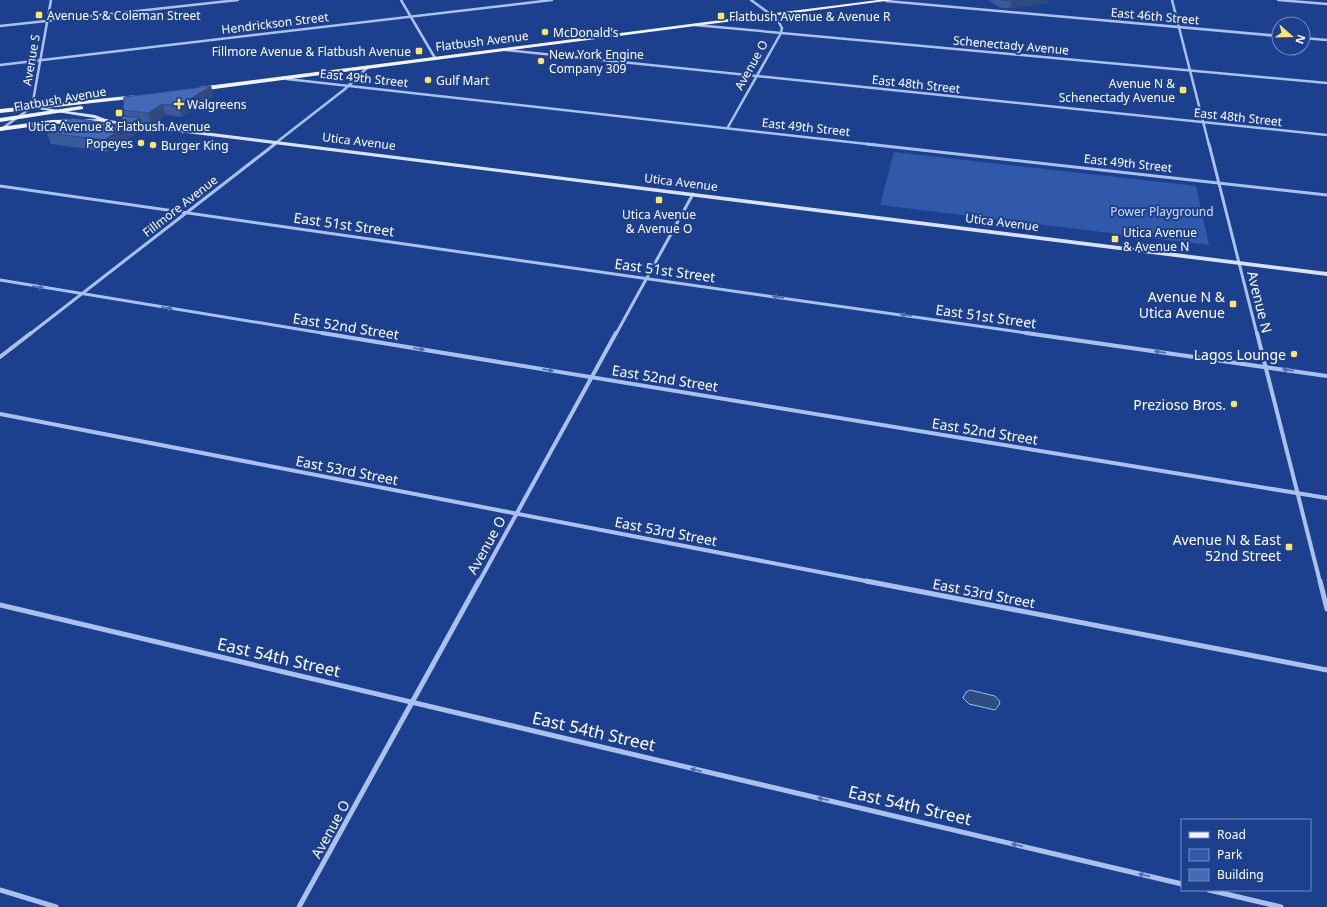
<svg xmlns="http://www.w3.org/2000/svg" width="1327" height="907" font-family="'Noto Sans',sans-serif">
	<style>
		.green { fill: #3059ac }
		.water { fill: #314b85; stroke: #9ebaef }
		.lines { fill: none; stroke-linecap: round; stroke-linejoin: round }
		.minor-far3 { stroke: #abc1ed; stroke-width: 2.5 }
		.minor-far2 { stroke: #abc1ed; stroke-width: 3 }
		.minor-far1 { stroke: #abc1ed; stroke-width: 4 }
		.minor { stroke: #abc1ed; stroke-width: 5 }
		.secondary { fill: #d8e2fa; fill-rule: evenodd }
		.primary { fill: #f2f5ff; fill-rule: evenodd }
		.wall { fill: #3b5a9d }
		.shaded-wall { fill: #304a7f }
		.building { fill: #4569b6; stroke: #304a7f }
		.oneway { fill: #4f6daf }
		.poi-dot { fill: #fde56a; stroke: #1d408e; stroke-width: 1.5 }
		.labels { text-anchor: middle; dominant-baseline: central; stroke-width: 4; stroke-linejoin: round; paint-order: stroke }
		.far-poi-label { font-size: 12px; fill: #fff; stroke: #1d408e; text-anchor: start }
		.far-street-label { font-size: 12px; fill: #fff; stroke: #1d408e }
		.far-park-label { font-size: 12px; fill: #d1def9; stroke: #1d408e }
		.street-label { font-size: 14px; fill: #fff; stroke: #1d408e }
		.poi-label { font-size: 14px; fill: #fff; stroke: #1d408e; text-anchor: end }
		.near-street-label { font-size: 17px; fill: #fff; stroke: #1d408e }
	</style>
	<rect width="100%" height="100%" fill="#1d408e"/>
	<polygon class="green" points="894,152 1196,186 1209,245 880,205"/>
	<polygon class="water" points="970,690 995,696 1000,702 999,705 995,710 969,704 963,698 966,692"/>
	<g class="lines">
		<g class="minor-far3">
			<polyline points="401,0 435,58"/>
			<polyline points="1172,0 1209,145"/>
			<polyline points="1278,0 1327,4"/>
			<polyline points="886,1 1279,36"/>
			<polyline points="695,25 1327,83"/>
			<polyline points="0,26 238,0"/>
			<polyline points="1303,38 1327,40"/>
			<polyline points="505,50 1327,135"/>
			<polyline points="0,65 552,0"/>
			<polyline points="287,79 876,145"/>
			<polyline points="728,127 781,33 782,28 777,19 751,0"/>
			<polyline points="0,130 32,107 51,0"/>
			<polyline points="273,145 345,89 368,67"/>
		</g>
		<g class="minor-far2">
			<polyline points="867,144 1327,195"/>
			<polyline points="1209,144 1257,334"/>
			<polyline points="0,186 1033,334"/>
			<polyline points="0,280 328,334"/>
			<polyline points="30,334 275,144"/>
			<polyline points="616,334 693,194"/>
		</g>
		<g class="minor-far1">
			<polyline points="322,333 1327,498"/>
			<polyline points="1026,333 1327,376"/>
			<polyline points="1257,333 1320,582"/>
			<polyline points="0,357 31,333"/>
			<polyline points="0,414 871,582"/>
			<polyline points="479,582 616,333"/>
		</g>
		<g class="minor">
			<polyline points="866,581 1327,670"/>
			<polyline points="1320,581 1327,609"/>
			<polyline points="0,605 1182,884"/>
			<polyline points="0,890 56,907"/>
			<polyline points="1209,890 1281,907"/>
			<polyline points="299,907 479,581"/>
		</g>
		<polygon class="secondary" points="30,106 95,115 108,120 1327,272 1327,276 107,123 94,118 32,108 30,108"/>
		<g class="primary">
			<polygon points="878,0 893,0 199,91 196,89 199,87"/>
			<polygon points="137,95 139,96 139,98 0,113 0,109"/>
			<polygon points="81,106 83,107 83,109 0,122 0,118"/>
			<polygon points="107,119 110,121 109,122 52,124 0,131 0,127 52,120"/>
		</g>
	</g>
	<g class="wall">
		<polygon points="988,0 1048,0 1048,3 1010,8 1001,8"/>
		<polygon points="214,96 182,117 166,115 151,124 141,123 143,129 108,152 51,144 47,133 122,125 125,116 123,110"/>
	</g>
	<g class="shaded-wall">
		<polygon points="1020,0 1048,0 1048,3 1010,8 1012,1"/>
		<polygon points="211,86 214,96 182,117 179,106"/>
		<polygon points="162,104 166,115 151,124 148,113"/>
		<polygon points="140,118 143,129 108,152 104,140"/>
	</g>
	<g class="building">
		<polygon points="1002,0 1020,0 1012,1"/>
		<polygon points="211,86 179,106 162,104 148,113 123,110 124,97"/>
		<polygon points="122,116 140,118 104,140 47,133 72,118 122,125"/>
	</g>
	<defs><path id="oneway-solid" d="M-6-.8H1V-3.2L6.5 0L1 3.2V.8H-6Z"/></defs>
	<g class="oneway">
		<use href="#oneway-solid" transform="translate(38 287) rotate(9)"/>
		<use href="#oneway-solid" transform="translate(778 297) rotate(-172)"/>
		<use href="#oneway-solid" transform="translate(167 308) rotate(9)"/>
		<use href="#oneway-solid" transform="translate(906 315) rotate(-172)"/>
		<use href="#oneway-solid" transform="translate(419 349) rotate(9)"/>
		<use href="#oneway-solid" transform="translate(1160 352) rotate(-172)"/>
		<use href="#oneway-solid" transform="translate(548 370) rotate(9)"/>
		<use href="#oneway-solid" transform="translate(1288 370) rotate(-172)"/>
		<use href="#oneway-solid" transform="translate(696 770) rotate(-167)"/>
		<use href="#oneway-solid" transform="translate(823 799) rotate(-167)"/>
		<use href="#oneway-solid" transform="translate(1017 845) rotate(-167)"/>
		<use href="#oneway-solid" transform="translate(1144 875) rotate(-167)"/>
	</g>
	<g class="poi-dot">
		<rect x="35" y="11" width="8" height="8" rx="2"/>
		<rect x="717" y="12" width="8" height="8" rx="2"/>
		<circle cx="545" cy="32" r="4"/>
		<rect x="415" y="47" width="8" height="8" rx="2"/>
		<circle cx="541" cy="61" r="4"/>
		<circle cx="428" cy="80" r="4"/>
		<rect x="1179" y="86" width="8" height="8" rx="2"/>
		<path d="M177 98h4v4h4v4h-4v4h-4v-4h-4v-4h4z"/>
		<rect x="115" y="109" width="8" height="8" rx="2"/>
		<circle cx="141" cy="143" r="4"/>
		<circle cx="153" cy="145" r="4"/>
		<rect x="655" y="196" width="8" height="8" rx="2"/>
		<rect x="1111" y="235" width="8" height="8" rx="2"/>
		<rect x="1229" y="300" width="8" height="8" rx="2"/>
		<circle cx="1294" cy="354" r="4"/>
		<circle cx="1234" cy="404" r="4"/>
		<rect x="1285" y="543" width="8" height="8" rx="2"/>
	</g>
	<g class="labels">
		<g class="far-poi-label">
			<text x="47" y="15">Avenue S &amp; Coleman Street</text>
			<text x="729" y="16">Flatbush Avenue &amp; Avenue R</text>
			<text x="553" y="32">McDonald's</text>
			<text x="411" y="51" text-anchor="end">Fillmore Avenue &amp; Flatbush Avenue</text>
			<text x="549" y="54">New York Engine<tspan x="549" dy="14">Company 309</tspan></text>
			<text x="436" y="80">Gulf Mart</text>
			<text x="1175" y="83" text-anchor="end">Avenue N &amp;<tspan x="1175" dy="14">Schenectady Avenue</tspan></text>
			<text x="187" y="104">Walgreens</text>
			<text x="119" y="126" text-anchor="middle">Utica Avenue &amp; Flatbush Avenue</text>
			<text x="133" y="143" text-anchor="end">Popeyes</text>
			<text x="161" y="145">Burger King</text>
			<text x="659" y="214" text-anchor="middle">Utica Avenue<tspan x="659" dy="14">&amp; Avenue O</tspan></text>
			<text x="1123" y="232">Utica Avenue<tspan x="1123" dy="14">&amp; Avenue N</tspan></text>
		</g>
		<g class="far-street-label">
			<text transform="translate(1155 16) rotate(5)">East 46th Street</text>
			<text transform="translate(275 23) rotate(-7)">Hendrickson Street</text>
			<text transform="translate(482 41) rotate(-7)">Flatbush Avenue</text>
			<text transform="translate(1011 45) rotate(5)">Schenectady Avenue</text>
			<text transform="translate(31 60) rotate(-80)">Avenue S</text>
			<text transform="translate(751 65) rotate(-61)">Avenue O</text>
			<text transform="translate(364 78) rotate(6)">East 49th Street</text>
			<text transform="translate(916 84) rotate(6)">East 48th Street</text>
			<text transform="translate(60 99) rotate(-10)">Flatbush Avenue</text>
			<text transform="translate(1238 117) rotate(6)">East 48th Street</text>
			<text transform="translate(806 127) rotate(6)">East 49th Street</text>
			<text transform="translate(359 141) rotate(7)">Utica Avenue</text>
			<text transform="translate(1128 163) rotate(6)">East 49th Street</text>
			<text transform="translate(681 182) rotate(7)">Utica Avenue</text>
			<text transform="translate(180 206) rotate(-38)">Fillmore Avenue</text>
			<text transform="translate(1002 222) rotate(7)">Utica Avenue</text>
		</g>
		<g class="far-park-label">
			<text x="1162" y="211">Power Playground</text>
		</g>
		<g class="street-label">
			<text transform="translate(344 224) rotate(8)">East 51st Street</text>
			<text transform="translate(665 270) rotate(8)">East 51st Street</text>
			<text transform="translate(1260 302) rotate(76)">Avenue N</text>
			<text transform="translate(986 316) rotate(8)">East 51st Street</text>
			<text transform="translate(346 326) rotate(9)">East 52nd Street</text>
			<text transform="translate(665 378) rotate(9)">East 52nd Street</text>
			<text transform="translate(985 431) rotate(9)">East 52nd Street</text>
			<text transform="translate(347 470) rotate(11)">East 53rd Street</text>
			<text transform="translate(666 531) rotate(11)">East 53rd Street</text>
			<text transform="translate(486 545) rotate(-61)">Avenue O</text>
			<text transform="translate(984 593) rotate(11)">East 53rd Street</text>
			<text transform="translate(330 829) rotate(-61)">Avenue O</text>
		</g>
		<g class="poi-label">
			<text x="1225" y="296">Avenue N &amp;<tspan x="1225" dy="16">Utica Avenue</tspan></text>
			<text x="1286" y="354">Lagos Lounge</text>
			<text x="1226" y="404">Prezioso Bros.</text>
			<text x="1281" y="539">Avenue N &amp; East<tspan x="1281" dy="16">52nd Street</tspan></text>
		</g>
		<g class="near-street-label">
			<text transform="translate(279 657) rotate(13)">East 54th Street</text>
			<text transform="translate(594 731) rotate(13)">East 54th Street</text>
			<text transform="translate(910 805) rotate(13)">East 54th Street</text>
		</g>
	</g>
	<rect x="1181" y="819" width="130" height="72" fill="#1d408e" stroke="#778cbb"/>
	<rect x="1189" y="832" width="20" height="6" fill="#f2f5ff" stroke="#778cbb"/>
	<text x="1217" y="839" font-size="12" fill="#ffffff">Road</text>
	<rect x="1189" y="849" width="20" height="12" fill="#3059ac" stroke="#778cbb"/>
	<text x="1217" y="859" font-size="12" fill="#ffffff">Park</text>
	<rect x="1189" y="869" width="20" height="12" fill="#4569b6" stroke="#778cbb"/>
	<text x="1217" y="879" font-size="12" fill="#ffffff">Building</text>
	<g transform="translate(1291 36) rotate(110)"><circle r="19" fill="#1d408e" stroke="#778cbb"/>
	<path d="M0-3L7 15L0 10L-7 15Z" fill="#fde56a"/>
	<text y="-6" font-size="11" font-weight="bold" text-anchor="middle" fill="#ffffff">N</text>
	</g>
</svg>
